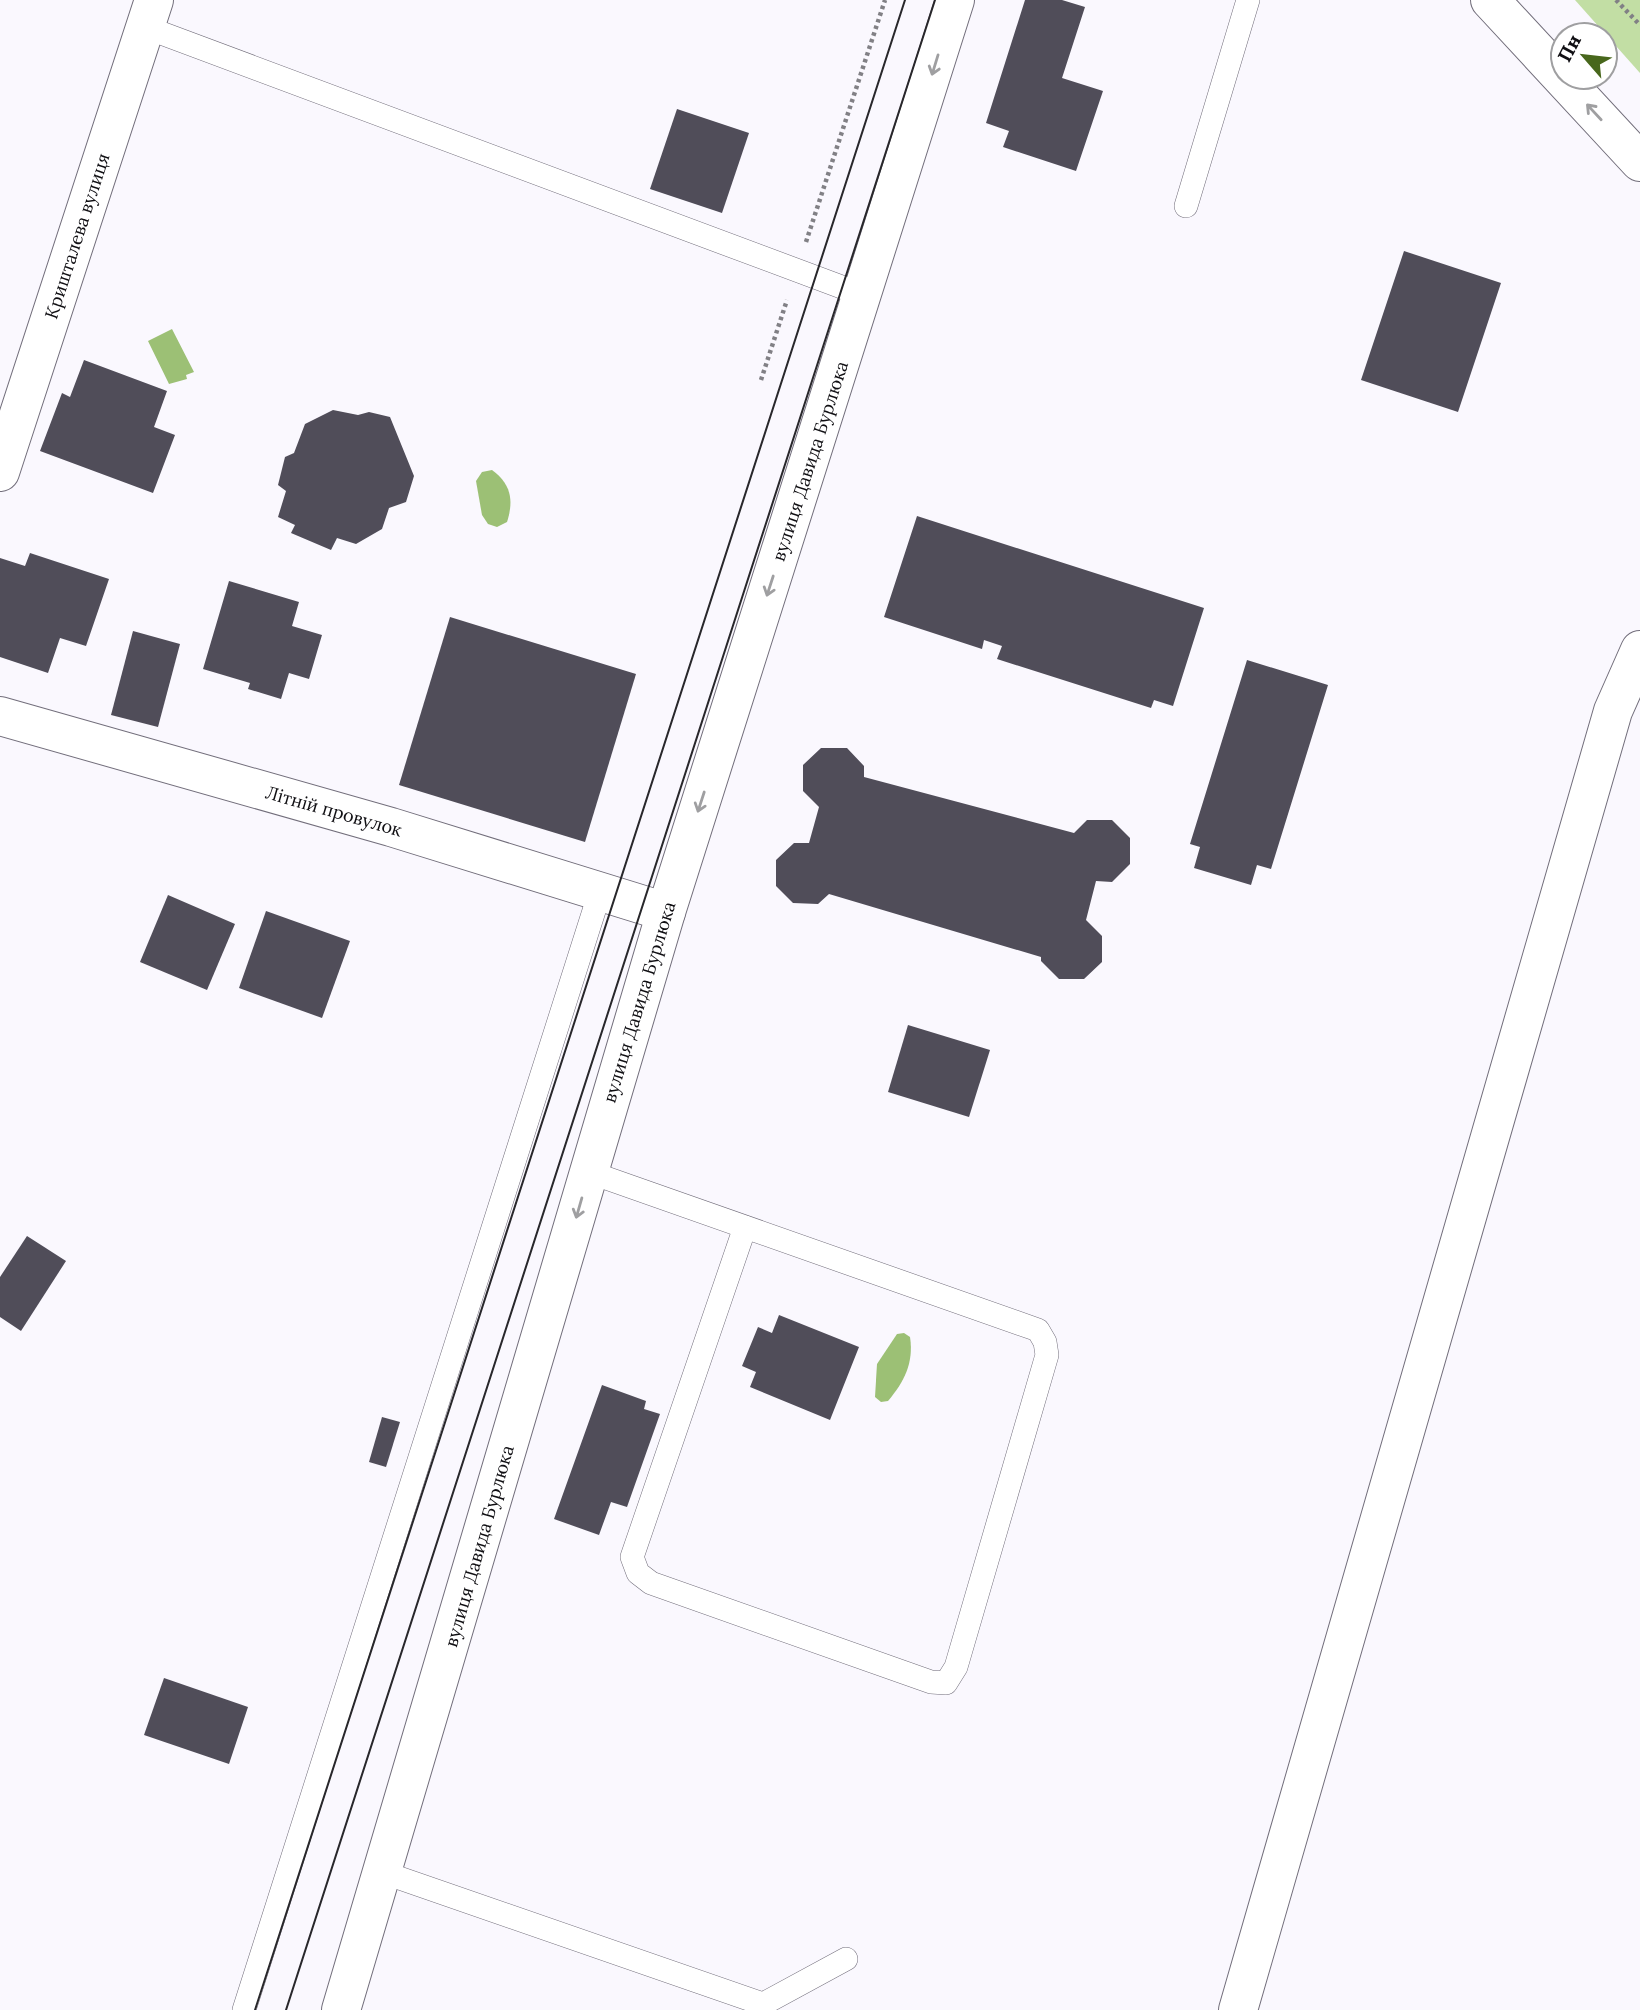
<svg xmlns="http://www.w3.org/2000/svg" width="1640" height="2010" font-family="Lora,serif">
	<style>
		.green { fill: #c2dea4 }
		.water { fill: #9cc075 }
		.building { fill: #504d59 }
		.lines { fill: none; stroke-linecap: round; stroke-linejoin: round }
		.lane-casing { stroke: #726e7b; stroke-width: 24 }
		.street-casing { stroke: #726e7b; stroke-width: 40 }
		.secondary-casing { stroke: #726e7b; stroke-width: 40 }
		.path { stroke: #818085; stroke-width: 4.5; stroke-dasharray: 3.5 3.5; stroke-linecap: butt }
		.lane { stroke: #fff; stroke-width: 23 }
		.street { stroke: #fff; stroke-width: 38 }
		.secondary { stroke: #fff; stroke-width: 38 }
		.tram { stroke: #28272b; stroke-width: 2 }
		.oneway { stroke: #9f9fa1 }
		.labels { text-anchor: middle; dominant-baseline: central; stroke-width: 7; stroke-linejoin: round; paint-order: stroke }
		.street-label { font-size: 18px; fill: #100f13; stroke: #fff }
	</style>
	<rect width="100%" height="100%" fill="#faf8fe"/>
	<polygon class="green" points="1575,0 1640,0 1640,73"/>
	<g class="water">
		<polygon points="172,329 194,372 186,375 187,379 169,384 148,341"/>
		<path d="M 492,470 C 511,484 514,500 507,522 L 497,527 L 488,524 L 482,515 L 476,481 L 482,472 Z"/>
		<path d="M 904,1333 L 910,1337 C 914,1363 904,1382 888,1401 L 881,1402 L 875,1397 L 877,1364 L 897,1334 Z"/>
	</g>
	<g class="building">
		<polygon points="1025,0 1062,0 1085,7 1062,78 1103,91 1076,171 1003,147 1009,131 986,123"/>
		<polygon points="677,109 749,133 722,213 650,189"/>
		<polygon points="1404,251 1501,283 1458,412 1361,380"/>
		<polygon points="84,360 167,391 154,427 175,435 153,493 40,451 62,393 70,397"/>
		<polygon points="333,410 358,415 369,412 390,417 414,476 406,502 389,508 382,529 356,544 337,538 331,550 291,533 295,525 278,517 286,491 278,485 285,457 294,453 305,424"/>
		<polygon points="917,516 1204,608 1173,706 1154,700 1151,708 997,659 1002,646 984,640 982,649 884,617"/>
		<polygon points="30,553 109,579 86,646 60,638 48,673 0,657 0,558 25,566"/>
		<polygon points="229,581 299,602 292,626 322,635 309,679 289,673 281,699 248,689 250,683 203,669"/>
		<polygon points="450,617 636,674 585,842 399,785"/>
		<polygon points="133,631 180,644 158,727 111,715"/>
		<polygon points="1247,660 1328,685 1271,869 1257,865 1251,885 1194,868 1200,847 1190,844"/>
		<polygon points="821,748 847,748 864,766 864,777 1074,833 1087,820 1112,820 1130,838 1130,864 1112,882 1096,881 1086,920 1102,936 1102,962 1084,979 1059,979 1041,961 1041,957 829,894 818,904 793,903 776,886 776,860 794,843 809,843 819,807 803,791 803,765"/>
		<polygon points="168,895 235,924 207,990 140,962"/>
		<polygon points="266,911 350,941 322,1018 239,988"/>
		<polygon points="908,1025 990,1050 969,1117 888,1092"/>
		<polygon points="27,1236 66,1261 21,1331 0,1317 0,1277"/>
		<polygon points="779,1315 859,1347 830,1420 750,1387 756,1372 742,1366 758,1327 772,1333"/>
		<polygon points="602,1385 646,1401 644,1409 660,1414 627,1507 611,1502 599,1535 554,1519"/>
		<polygon points="382,1417 400,1422 386,1467 369,1462"/>
		<polygon points="164,1678 248,1707 229,1764 144,1735"/>
	</g>
	<g class="lines">
		<defs>
			<g id="lane">
				<polyline points="145,27 863,295"/>
				<polyline points="1186,206 1248,0"/>
				<polyline points="589,1172 1038,1330 1045,1342 1047,1355 956,1667 946,1683 931,1682 651,1583 638,1573 632,1557 745,1227"/>
				<polyline points="382,1872 763,2004 846,1959"/>
				<polyline points="244,2010 600,892"/>
			</g>
			<g id="street">
				<polyline points="0,472 154,0"/>
				<polyline points="0,716 391,827 666,912"/>
				<polyline points="1238,2010 1613,711 1640,650"/>
			</g>
			<g id="secondary">
				<polyline points="1490,0 1640,162"/>
				<polyline points="341,2010 666,912 955,0"/>
			</g>
		</defs>
		<use href="#lane" class="lane-casing"/>
		<use href="#street" class="street-casing"/>
		<use href="#secondary" class="secondary-casing"/>
		<g class="path">
			<polyline points="1616,0 1640,25"/>
			<polyline points="806,242 885,0"/>
			<polyline points="761,380 787,300"/>
		</g>
		<use href="#lane" class="lane"/>
		<use href="#street" class="street"/>
		<use href="#secondary" class="secondary"/>
		<g class="tram">
			<polyline points="255,2010 905,0"/>
			<polyline points="286,2010 935,0"/>
		</g>
	</g>
	<defs><path id="oneway-shaft" d="M-6 0H5M1.5-3L5.5 0L1.5 3" fill="none" stroke-width="1.6" stroke-linecap="round" stroke-linejoin="round" transform="scale(1.75)"/></defs>
	<g class="oneway">
		<use href="#oneway-shaft" transform="translate(935 65) rotate(107)"/>
		<use href="#oneway-shaft" transform="translate(1594 112) rotate(-133)"/>
		<use href="#oneway-shaft" transform="translate(770 586) rotate(108)"/>
		<use href="#oneway-shaft" transform="translate(701 802) rotate(108)"/>
		<use href="#oneway-shaft" transform="translate(579 1208) rotate(106)"/>
	</g>
	<g class="labels">
		<g class="street-label">
			<text transform="translate(77 236) rotate(-72)">Кришталева вулиця</text>
			<text transform="translate(810 461) rotate(-72)">вулиця Давида Бурлюка</text>
			<text transform="translate(334 811) rotate(16)">Літній провулок</text>
			<text transform="translate(639 1002) rotate(-73)">вулиця Давида Бурлюка</text>
			<text transform="translate(479 1546) rotate(-74)">вулиця Давида Бурлюка</text>
		</g>
	</g>
	<g transform="translate(1584 56) rotate(298)"><circle r="33" fill="#ffffff" stroke="#9f9fa1" stroke-width="2"/>
	<path d="M0-5L12 26L0 18L-12 26Z" fill="#48671c"/>
	<text y="-10" font-size="19" font-weight="bold" text-anchor="middle" fill="#100f13">Пн</text>
	</g>
</svg>
